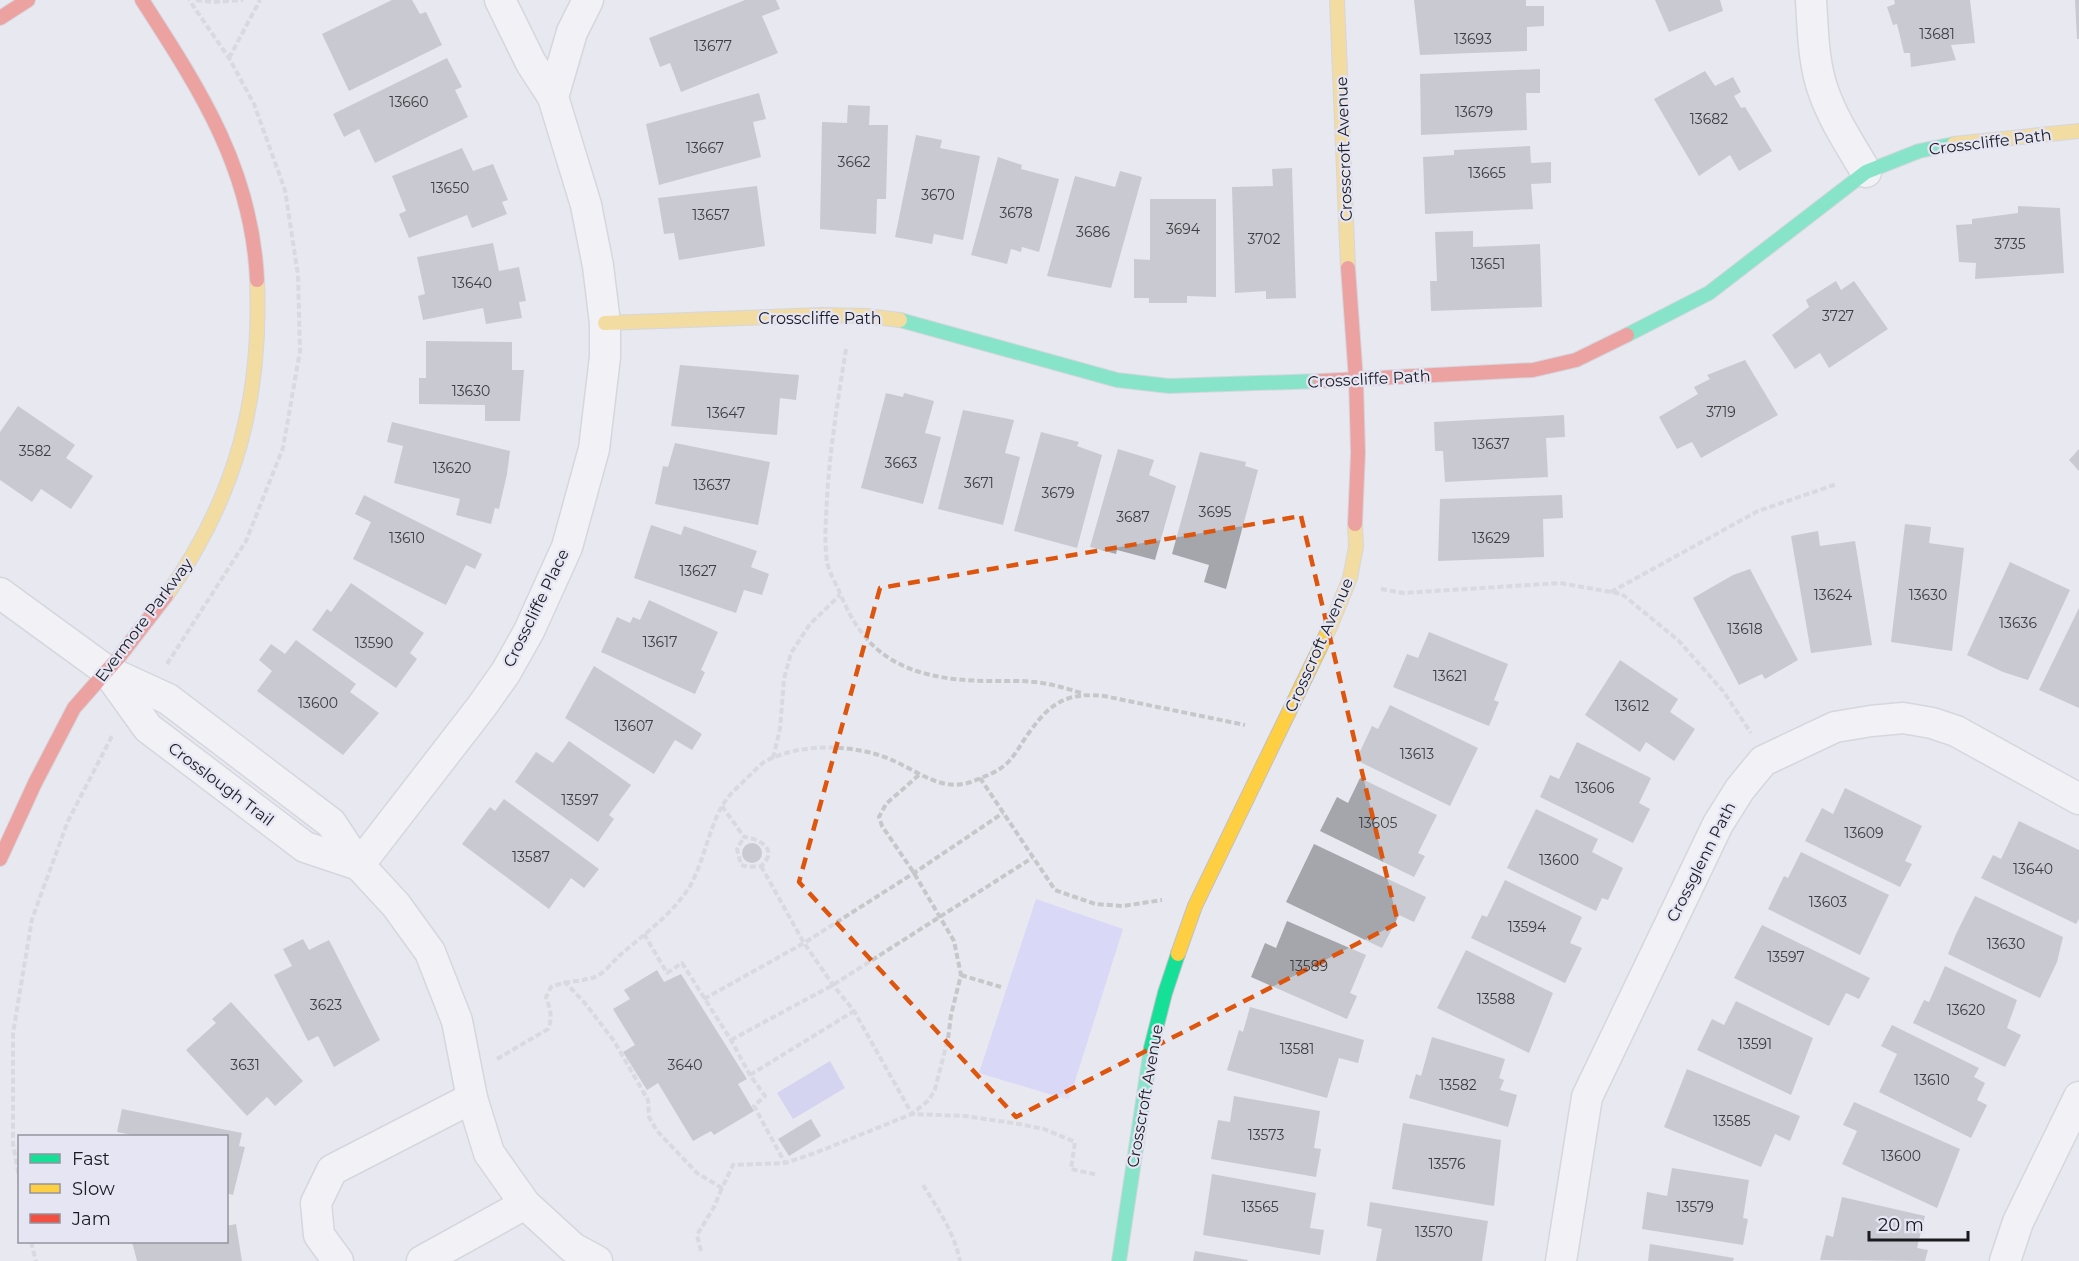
<svg xmlns="http://www.w3.org/2000/svg" width="2079" height="1261" font-family="Montserrat,sans-serif">
	<style>
		.green { fill: #d9d8f7 }
		.water { fill: #bdbaf0 }
		.building { fill: #a5a5ac }
		.lines { fill: none; stroke-linecap: round; stroke-linejoin: round }
		.street-casing { stroke: #c1c1c7; stroke-width: 33 }
		.fast-casing { stroke: #c1c1c7; stroke-width: 16 }
		.slow-casing { stroke: #c1c1c7; stroke-width: 16 }
		.jam-casing { stroke: #c1c1c7; stroke-width: 16 }
		.path { stroke: #c7c7c9; stroke-width: 4; stroke-dasharray: 6 3; stroke-linecap: butt }
		.street { stroke: #fcfcfd; stroke-width: 30 }
		.fast { stroke: #16e098; stroke-width: 14 }
		.slow { stroke: #ffcf43; stroke-width: 14 }
		.jam { stroke: #f24e42; stroke-width: 14 }
		.marked { fill: none; stroke: #de560d; stroke-width: 4.5; stroke-dasharray: 12 8; stroke-linejoin: round }
		.labels { text-anchor: middle; dominant-baseline: central; stroke-width: 4.5; stroke-linejoin: round; paint-order: stroke }
		.number-label { font-size: 14px; fill: #3d3d42 }
		.street-label { font-size: 16px; fill: #1a1a1f; stroke: #e5e5f4 }
	</style>
	<rect width="100%" height="100%" fill="#e8e8f0"/>
	<polygon class="green" points="1036,899 1123,929 1069,1100 979,1073"/>
	<polygon class="water" points="830,1061 845,1088 793,1119 777,1093"/>
	<g class="building">
		<polygon points="392,0 412,0 420,14 426,12 442,45 349,91 322,34"/>
		<polygon points="745,0 776,0 780,9 762,16 778,53 681,92 670,63 660,67 649,38"/>
		<polygon points="1414,0 1526,0 1526,6 1544,6 1544,26 1527,27 1527,51 1420,55"/>
		<polygon points="1655,0 1720,0 1723,11 1669,32"/>
		<polygon points="1894,0 1970,0 1975,43 1951,45 1956,60 1911,67 1910,53 1904,53 1897,24 1893,25 1887,7 1895,4"/>
		<polygon points="2075,0 2079,0 2079,39 2077,39"/>
		<polygon points="447,58 462,87 455,90 468,117 375,163 359,129 344,137 333,114"/>
		<polygon points="1540,69 1540,93 1526,93 1527,130 1421,135 1420,74"/>
		<polygon points="1705,71 1715,86 1733,77 1741,92 1734,96 1741,108 1745,107 1772,151 1739,171 1730,155 1699,176 1654,99"/>
		<polygon points="759,93 766,119 753,122 761,157 659,185 646,124"/>
		<polygon points="848,105 870,106 869,125 888,125 886,199 877,199 876,234 820,229 822,122 847,123"/>
		<polygon points="916,135 942,140 940,148 980,156 963,240 934,234 932,244 895,237"/>
		<polygon points="1530,146 1531,163 1551,162 1551,183 1531,184 1533,209 1425,214 1423,157 1454,155 1454,150"/>
		<polygon points="462,148 473,171 493,164 508,200 502,202 507,214 472,228 467,215 409,238 399,214 406,211 392,176"/>
		<polygon points="998,157 1022,165 1021,169 1059,179 1039,252 1022,247 1021,252 1011,249 1007,264 971,255"/>
		<polygon points="1292,168 1296,298 1266,299 1266,291 1235,293 1232,187 1273,186 1272,169"/>
		<polygon points="1120,171 1142,177 1111,288 1047,276 1075,176 1115,187"/>
		<polygon points="757,186 765,246 679,260 674,233 664,234 658,198"/>
		<polygon points="1150,199 1216,199 1216,297 1187,296 1187,303 1149,303 1149,298 1134,298 1134,259 1150,260"/>
		<polygon points="2018,206 2060,208 2064,273 1975,279 1976,263 1959,262 1956,225 1972,224 1972,219 2018,213"/>
		<polygon points="1473,231 1473,247 1540,244 1542,307 1431,311 1430,281 1437,281 1435,232"/>
		<polygon points="493,243 499,271 519,267 526,301 519,302 522,318 486,324 483,308 423,320 418,296 425,294 417,257"/>
		<polygon points="1836,281 1841,290 1854,281 1888,329 1829,368 1820,353 1795,369 1772,335 1809,307 1806,300"/>
		<polygon points="426,341 512,342 512,370 524,370 520,421 485,421 485,405 419,404 419,378 426,378"/>
		<polygon points="1745,360 1778,415 1701,458 1692,442 1677,449 1659,417 1698,394 1694,387 1710,379 1707,375"/>
		<polygon points="680,365 799,375 796,400 780,398 777,435 671,426"/>
		<polygon points="886,393 903,397 904,393 934,401 925,433 941,437 923,504 861,488"/>
		<polygon points="18,406 75,445 66,458 93,476 71,509 41,489 32,502 0,480 0,432"/>
		<polygon points="963,410 1014,420 1005,453 1020,457 1003,525 938,509"/>
		<polygon points="1564,415 1565,437 1546,438 1548,477 1445,482 1443,451 1435,451 1434,422"/>
		<polygon points="392,422 510,451 507,474 499,509 495,508 491,524 456,515 460,499 394,483 403,446 387,442"/>
		<polygon points="1041,432 1079,442 1077,446 1102,455 1077,548 1014,531"/>
		<polygon points="675,443 770,462 758,525 655,504 663,466 668,467"/>
		<polygon points="1118,449 1154,460 1149,475 1176,486 1155,560 1117,550 1116,554 1090,547"/>
		<polygon points="2079,449 2079,471 2069,460"/>
		<polygon points="1200,452 1246,462 1245,466 1258,470 1226,589 1204,582 1209,565 1172,554"/>
		<polygon points="364,495 482,554 475,569 466,565 446,605 353,559 371,522 355,514"/>
		<polygon points="1562,495 1563,518 1543,519 1544,557 1438,561 1440,499"/>
		<polygon points="1905,524 1931,527 1929,543 1964,548 1952,651 1891,642"/>
		<polygon points="651,525 681,535 684,526 757,551 751,567 769,574 762,595 744,590 736,613 634,578"/>
		<polygon points="1818,531 1820,546 1855,541 1872,645 1811,653 1791,536"/>
		<polygon points="2010,562 2070,590 2028,680 2003,672 1967,655"/>
		<polygon points="1750,569 1798,660 1765,679 1762,674 1739,685 1693,598 1733,575"/>
		<polygon points="351,583 424,633 410,653 417,659 396,688 312,630 327,609 331,612"/>
		<polygon points="649,600 718,632 701,670 705,672 695,694 601,652 617,617 630,623 633,617 640,620"/>
		<polygon points="2079,608 2079,708 2039,690"/>
		<polygon points="1429,632 1508,664 1494,700 1499,702 1489,726 1393,687 1407,654 1418,658"/>
		<polygon points="296,640 356,684 350,692 379,713 343,755 257,691 272,671 259,660 271,644 285,654"/>
		<polygon points="1620,660 1678,699 1670,712 1695,729 1674,761 1646,742 1640,752 1585,715"/>
		<polygon points="594,666 702,734 692,750 675,740 654,774 565,718"/>
		<polygon points="1390,705 1478,748 1450,806 1356,760 1372,726 1378,729"/>
		<polygon points="569,741 631,785 609,815 614,819 598,842 515,782 536,752 553,763"/>
		<polygon points="1577,742 1651,778 1639,803 1650,809 1633,843 1540,797 1550,775 1559,779"/>
		<polygon points="1360,778 1437,815 1418,853 1425,856 1414,877 1320,831 1337,797 1348,803"/>
		<polygon points="1845,788 1922,826 1905,861 1912,864 1900,887 1805,841 1822,808 1833,814"/>
		<polygon points="504,799 599,869 584,888 571,878 549,909 462,844 490,807 495,811"/>
		<polygon points="1536,809 1598,839 1592,852 1623,868 1608,900 1602,898 1596,911 1507,868"/>
		<polygon points="2019,821 2079,850 2079,919 2076,924 1981,878 1993,855 2001,859"/>
		<circle cx="752" cy="853" r="10"/>
		<polygon points="1314,844 1426,897 1414,922 1399,915 1382,948 1286,902"/>
		<polygon points="1801,852 1889,895 1860,955 1768,909 1784,876 1788,878"/>
		<polygon points="1505,880 1582,917 1570,943 1582,948 1565,983 1471,938 1482,915 1487,917"/>
		<polygon points="1975,896 2063,937 2057,962 2040,998 1948,954 1956,934"/>
		<polygon points="1287,921 1366,955 1350,993 1357,996 1347,1019 1251,977 1265,943 1276,948"/>
		<polygon points="1762,925 1870,978 1859,999 1846,993 1829,1026 1734,978"/>
		<polygon points="303,939 309,950 329,940 380,1040 334,1067 318,1036 308,1041 274,975 292,966 283,949"/>
		<polygon points="1466,950 1553,993 1529,1053 1437,1008"/>
		<polygon points="1945,966 2017,1000 2007,1028 2021,1035 2005,1067 1913,1023 1924,1000 1929,1002"/>
		<polygon points="657,970 664,982 681,974 747,1079 738,1084 754,1111 714,1135 711,1131 693,1141 658,1083 647,1090 623,1052 635,1045 613,1009 630,999 624,990"/>
		<polygon points="1736,1001 1813,1038 1791,1095 1697,1050 1712,1019 1724,1025"/>
		<polygon points="231,1002 303,1081 275,1106 267,1097 247,1116 186,1050 216,1023 212,1019"/>
		<polygon points="1250,1007 1364,1040 1358,1063 1339,1058 1327,1098 1227,1070 1239,1030 1243,1032"/>
		<polygon points="1892,1025 1979,1068 1974,1077 1985,1083 1977,1100 1987,1105 1971,1138 1879,1092 1897,1054 1881,1046"/>
		<polygon points="1432,1037 1505,1059 1499,1078 1504,1080 1500,1090 1517,1095 1508,1127 1409,1098 1416,1074 1421,1076"/>
		<polygon points="1687,1069 1800,1116 1790,1141 1775,1134 1761,1167 1664,1127"/>
		<polygon points="1234,1096 1320,1111 1314,1148 1321,1149 1316,1177 1211,1159 1218,1120 1230,1122"/>
		<polygon points="1854,1102 1960,1149 1937,1208 1842,1164 1857,1131 1843,1125"/>
		<polygon points="122,1109 242,1133 239,1146 245,1147 233,1195 226,1193 226,1136 137,1136 117,1132"/>
		<polygon points="811,1119 821,1136 789,1156 778,1139"/>
		<polygon points="1403,1123 1501,1140 1494,1206 1392,1189"/>
		<polygon points="1672,1168 1749,1180 1743,1218 1748,1219 1743,1245 1642,1229 1647,1192 1667,1196"/>
		<polygon points="1212,1174 1316,1193 1310,1228 1324,1230 1320,1255 1203,1235"/>
		<polygon points="1842,1197 1925,1216 1917,1248 1928,1250 1925,1261 1820,1260 1826,1235 1833,1237"/>
		<polygon points="1370,1202 1488,1221 1482,1261 1376,1261 1382,1229 1367,1226"/>
		<polygon points="236,1224 242,1261 137,1261 132,1242 226,1242 226,1226"/>
		<polygon points="1650,1244 1734,1258 1733,1261 1648,1261"/>
		<polygon points="1195,1251 1248,1260 1247,1261 1193,1261"/>
	</g>
	<g class="lines">
		<defs>
			<g id="street">
				<path d="M 1811,0 C 1813,30 1813,64 1824,93 C 1834,121 1851,146 1866,172"/>
				<polyline points="553,97 572,32 588,0"/>
				<polyline points="0,593 107,671 168,699 331,823 359,865 396,905 430,952 457,1021 472,1098 489,1153 525,1204 573,1248 597,1261"/>
				<polyline points="107,671 148,728 305,847 359,865"/>
				<polyline points="359,865 482,706 506,672 529,631 567,547 594,449 605,357 605,323 598,266 586,205 553,97 531,63 500,0"/>
				<polyline points="338,1261 319,1235 316,1203 332,1170 472,1098"/>
				<polyline points="422,1261 525,1204"/>
				<polyline points="1561,1261 1587,1097 1718,824 1740,789 1763,761 1835,727 1871,721 1903,718 1932,723 1956,731 2079,799"/>
				<polyline points="2005,1261 2018,1222 2079,1097"/>
			</g>
			<g id="fast">
				<polyline points="900,320 1117,380 1169,386 1320,381"/>
				<polyline points="1627,335 1709,293 1866,172 1919,151 1954,144"/>
				<polyline points="1119,1261 1151,1048 1165,993 1178,954"/>
			</g>
			<g id="slow">
				<polyline points="1337,0 1348,268"/>
				<polyline points="1954,144 2079,131"/>
				<polyline points="605,323 822,315 866,316 900,320"/>
				<path d="M 166,596 C 236,498 262,399 257,280"/>
				<polyline points="1178,954 1195,906 1330,627 1350,578 1356,547 1355,524"/>
			</g>
			<g id="jam">
				<path d="M 142,0 C 200,90 252,169 257,280"/>
				<polyline points="0,18 28,0"/>
				<polyline points="1348,268 1356,380 1358,453 1355,524"/>
				<polyline points="1320,381 1533,370 1576,360 1627,335"/>
				<polyline points="0,859 35,783 74,708 119,657 166,596"/>
			</g>
		</defs>
		<use href="#street" class="street-casing"/>
		<use href="#fast" class="fast-casing"/>
		<use href="#slow" class="slow-casing"/>
		<use href="#jam" class="jam-casing"/>
		<g class="path">
			<polyline points="196,0 212,2 243,0"/>
			<polyline points="229,58 260,0"/>
			<path d="M 846,349 C 838,399 830,448 827,498 C 826,519 824,541 827,562 C 829,572 835,582 839,591 C 857,635 880,662 927,674 C 958,682 987,681 1018,681 C 1041,681 1063,687 1084,694"/>
			<polyline points="1381,589 1403,593 1560,583 1622,594 1679,641 1723,691 1751,733"/>
			<polyline points="1611,592 1758,511 1837,484"/>
			<polyline points="167,664 246,541 283,448 300,351 298,275 285,190 254,104 229,58 189,0"/>
			<polyline points="773,758 780,729 784,679 791,653 810,624 840,595"/>
			<polyline points="980,778 1055,890 1095,904 1123,906 1162,900"/>
			<path d="M 722,806 L 744,837 C 761,839 779,850 761,866 L 748,867 L 741,865 L 737,849 L 744,837"/>
			<polyline points="761,866 804,943 833,985 854,1011 912,1114 929,1100 935,1089 948,1039 951,1015 961,975 954,941 914,873 882,826 879,817 886,804 920,774"/>
			<polyline points="644,934 667,973 682,963 731,1040 750,1075 765,1096 754,1106 785,1163"/>
			<polyline points="961,975 1001,987"/>
			<polyline points="564,981 584,1002 614,1041 648,1100 649,1117 657,1131 697,1173 722,1188 733,1165 785,1163 815,1153 912,1114 965,1116 1019,1124 1044,1129 1075,1142 1071,1169 1098,1175"/>
			<polyline points="704,999 804,943 914,873 1003,813"/>
			<polyline points="731,1040 833,985 1032,858"/>
			<path d="M 497,1059 L 548,1029 C 553,1017 550,1008 546,997 L 551,987 C 565,981 580,982 595,977 C 603,974 612,963 619,956 C 643,935 673,914 690,886 C 704,861 708,831 722,806 C 729,794 740,785 749,776 C 755,771 760,764 766,761 C 802,742 858,744 894,761 C 919,772 942,792 971,782 C 985,776 1000,772 1010,760 C 1018,751 1023,740 1031,730 C 1051,702 1069,692 1104,696 L 1245,725"/>
			<polyline points="750,1075 854,1011"/>
			<polyline points="20,1182 13,1144 13,1033 32,919 68,821 113,734"/>
			<path d="M 923,1185 C 938,1209 954,1232 960,1261"/>
			<polyline points="31,1242 36,1261"/>
			<polyline points="701,1251 697,1235 714,1207 722,1188"/>
		</g>
		<use href="#street" class="street"/>
		<use href="#fast" class="fast"/>
		<use href="#slow" class="slow"/>
		<use href="#jam" class="jam"/>
	</g>
	<path d="M0 0H2079V1261H0ZM 1301,516 L 1398,923 L 1016,1117 L 799,882 L 880,588 Z" fill="#e8e8f0" fill-opacity=".55" fill-rule="evenodd"/>
	<path class="marked" d="M 1301,516 L 1398,923 L 1016,1117 L 799,882 L 880,588 Z"/>
	<g class="labels">
		<g class="number-label">
			<text x="1937" y="34">13681</text>
			<text x="1473" y="39">13693</text>
			<text x="713" y="46">13677</text>
			<text x="409" y="102">13660</text>
			<text x="1474" y="112">13679</text>
			<text x="1709" y="119">13682</text>
			<text x="705" y="148">13667</text>
			<text x="854" y="162">3662</text>
			<text x="1487" y="173">13665</text>
			<text x="450" y="188">13650</text>
			<text x="938" y="195">3670</text>
			<text x="1016" y="213">3678</text>
			<text x="711" y="215">13657</text>
			<text x="1183" y="229">3694</text>
			<text x="1093" y="232">3686</text>
			<text x="1264" y="239">3702</text>
			<text x="2010" y="244">3735</text>
			<text x="1488" y="264">13651</text>
			<text x="472" y="283">13640</text>
			<text x="1838" y="316">3727</text>
			<text x="471" y="391">13630</text>
			<text x="1721" y="412">3719</text>
			<text x="726" y="413">13647</text>
			<text x="1491" y="444">13637</text>
			<text x="35" y="451">3582</text>
			<text x="901" y="463">3663</text>
			<text x="452" y="468">13620</text>
			<text x="979" y="483">3671</text>
			<text x="712" y="485">13637</text>
			<text x="1058" y="493">3679</text>
			<text x="1215" y="512">3695</text>
			<text x="1133" y="517">3687</text>
			<text x="407" y="538">13610</text>
			<text x="1491" y="538">13629</text>
			<text x="698" y="571">13627</text>
			<text x="1833" y="595">13624</text>
			<text x="1928" y="595">13630</text>
			<text x="2018" y="623">13636</text>
			<text x="1745" y="629">13618</text>
			<text x="660" y="642">13617</text>
			<text x="374" y="643">13590</text>
			<text x="1450" y="676">13621</text>
			<text x="318" y="703">13600</text>
			<text x="1632" y="706">13612</text>
			<text x="634" y="726">13607</text>
			<text x="1417" y="754">13613</text>
			<text x="1595" y="788">13606</text>
			<text x="580" y="800">13597</text>
			<text x="1378" y="823">13605</text>
			<text x="1864" y="833">13609</text>
			<text x="531" y="857">13587</text>
			<text x="1559" y="860">13600</text>
			<text x="2033" y="869">13640</text>
			<text x="1828" y="902">13603</text>
			<text x="1527" y="927">13594</text>
			<text x="2006" y="944">13630</text>
			<text x="1786" y="957">13597</text>
			<text x="1309" y="966">13589</text>
			<text x="1496" y="999">13588</text>
			<text x="326" y="1005">3623</text>
			<text x="1966" y="1010">13620</text>
			<text x="1755" y="1044">13591</text>
			<text x="1297" y="1049">13581</text>
			<text x="245" y="1065">3631</text>
			<text x="685" y="1065">3640</text>
			<text x="1932" y="1080">13610</text>
			<text x="1458" y="1085">13582</text>
			<text x="1732" y="1121">13585</text>
			<text x="1266" y="1135">13573</text>
			<text x="1901" y="1156">13600</text>
			<text x="1447" y="1164">13576</text>
			<text x="1260" y="1207">13565</text>
			<text x="1695" y="1207">13579</text>
			<text x="1434" y="1232">13570</text>
		</g>
		<g class="street-label">
			<text transform="translate(1990 142) rotate(-7)">Crosscliffe Path</text>
			<text transform="translate(1344 149) rotate(-92)">Crosscroft Avenue</text>
			<text x="820" y="318">Crosscliffe Path</text>
			<text transform="translate(1369 379) rotate(-3)">Crosscliffe Path</text>
			<text transform="translate(536 608) rotate(-64)">Crosscliffe Place</text>
			<text transform="translate(144 620) rotate(-53)">Evermore Parkway</text>
			<text transform="translate(1319 645) rotate(-66)">Crosscroft Avenue</text>
			<text transform="translate(221 784) rotate(37)">Crosslough Trail</text>
			<text transform="translate(1701 862) rotate(-63)">Crossglenn Path</text>
			<text transform="translate(1145 1096) rotate(-80)">Crosscroft Avenue</text>
		</g>
	</g>
	<rect x="18" y="1135" width="210" height="108" fill="#e5e5f4" stroke="#94949f" stroke-width="1.5"/>
	<rect x="30" y="1154" width="30" height="9" fill="#16e098" stroke="#94949f" stroke-width="1.5"/>
	<text x="72" y="1165" font-size="18" fill="#1a1a1f">Fast</text>
	<rect x="30" y="1184" width="30" height="9" fill="#ffcf43" stroke="#94949f" stroke-width="1.5"/>
	<text x="72" y="1195" font-size="18" fill="#1a1a1f">Slow</text>
	<rect x="30" y="1214" width="30" height="9" fill="#f24e42" stroke="#94949f" stroke-width="1.5"/>
	<text x="72" y="1225" font-size="18" fill="#1a1a1f">Jam</text>
	<path d="M1869 1231v9h99v-9" fill="none" stroke="#1a1a1f" stroke-width="3"/>
	<text x="1878" y="1231" font-size="18" fill="#1a1a1f" stroke="#e5e5f4" stroke-width="4.5" paint-order="stroke">20 m</text>
</svg>
